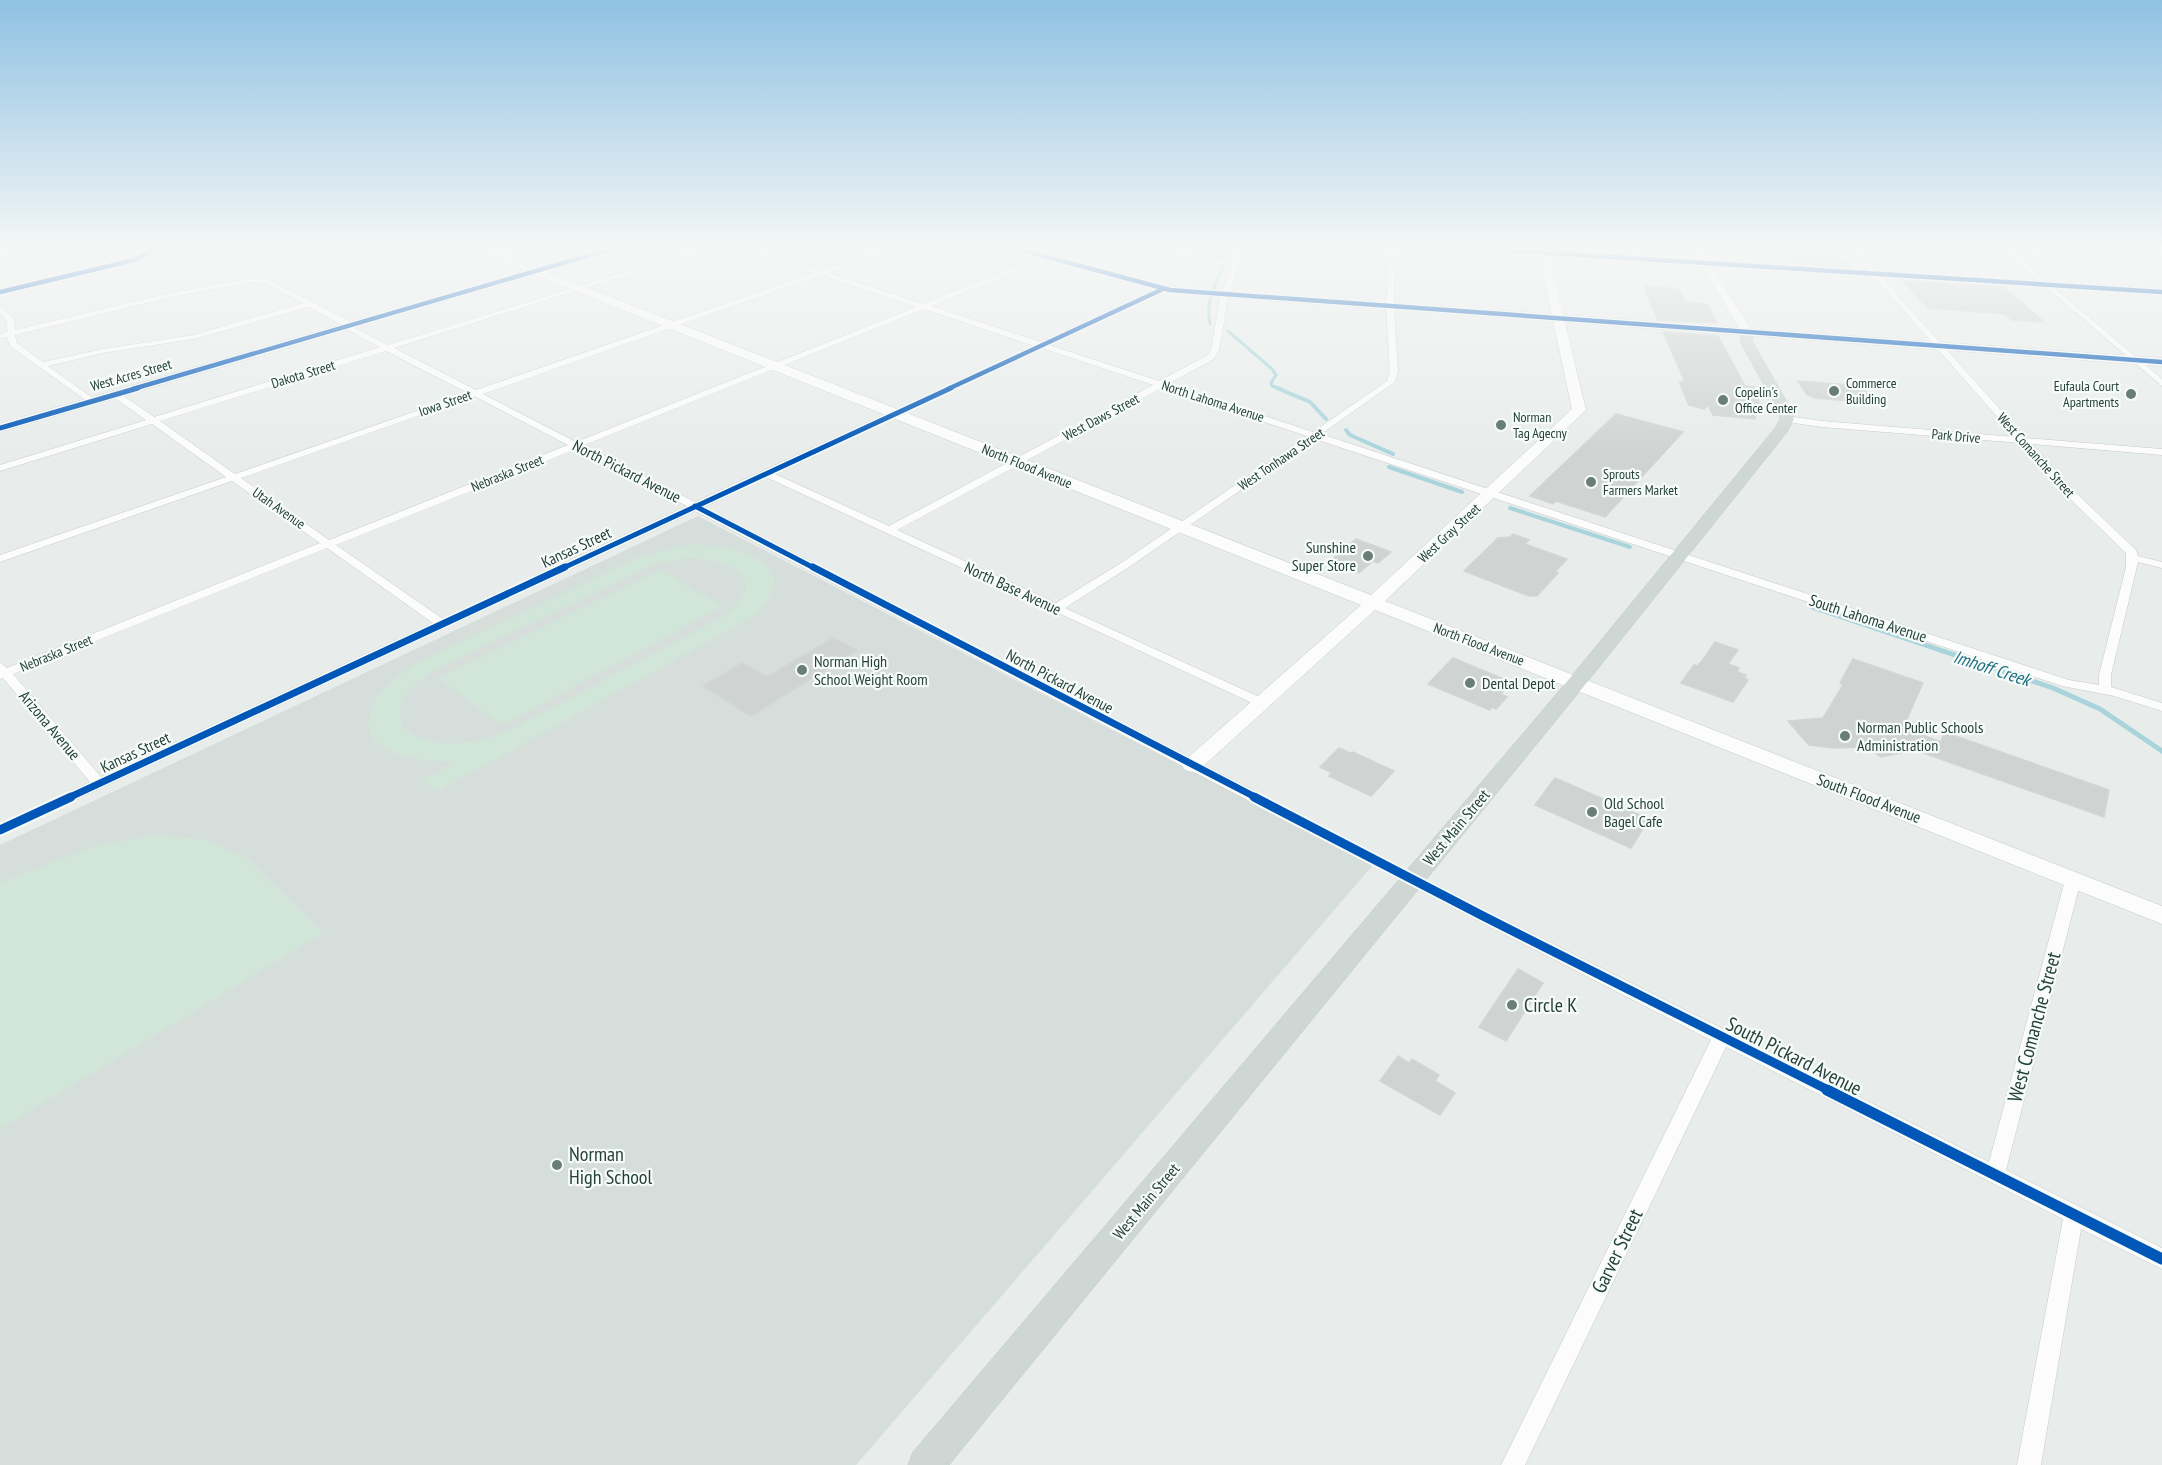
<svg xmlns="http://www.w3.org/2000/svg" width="2162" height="1465" font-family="'PT Sans Narrow',sans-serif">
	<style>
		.built { fill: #d6dedb }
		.green { fill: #d1e6d8; fill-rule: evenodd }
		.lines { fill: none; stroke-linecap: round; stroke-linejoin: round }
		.stream-far2 { stroke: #a9d4db; stroke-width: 3 }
		.stream-far1 { stroke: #a9d4db; stroke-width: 4 }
		.stream { stroke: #a9d4db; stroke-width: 5 }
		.building { fill: #cfd4d2; stroke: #d1d6d4; stroke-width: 1.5 }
		.street-casing { stroke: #c5cac8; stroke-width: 1 }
		.secondary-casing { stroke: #c3cbc8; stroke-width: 1 }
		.primary-casing { stroke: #c3ccc9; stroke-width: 1 }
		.street { fill: #fcfcfc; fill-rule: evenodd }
		.secondary { fill: #fcfcfc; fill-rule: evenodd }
		.primary { fill: #cfd7d5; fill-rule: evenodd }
		.cycleway-far4-casing { stroke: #f7fbf9; stroke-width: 7 }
		.cycleway-far3-casing { stroke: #f7fbf9; stroke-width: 8 }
		.cycleway-far2-casing { stroke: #f7fbf9; stroke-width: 10 }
		.cycleway-far1-casing { stroke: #f7fbf9; stroke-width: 13 }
		.cycleway-casing { stroke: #f7fbf9; stroke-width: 15 }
		.cycleway-far4 { stroke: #0057b8; stroke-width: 4.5 }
		.cycleway-far3 { stroke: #0057b8; stroke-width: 5 }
		.cycleway-far2 { stroke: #0057b8; stroke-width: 7 }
		.cycleway-far1 { stroke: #0057b8; stroke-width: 9 }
		.cycleway { stroke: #0057b8; stroke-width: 11 }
		.poi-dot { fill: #697e78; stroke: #f7fbf9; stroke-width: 2 }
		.labels { text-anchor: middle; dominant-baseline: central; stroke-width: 4.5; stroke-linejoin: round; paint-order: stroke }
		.far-street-label { font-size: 14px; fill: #24423a; stroke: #f7fbf9 }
		.far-poi-label { font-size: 14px; fill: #24423a; stroke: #f7fbf9; text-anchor: start }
		.street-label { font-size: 16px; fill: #24423a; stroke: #f7fbf9 }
		.poi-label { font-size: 16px; fill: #24423a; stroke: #f7fbf9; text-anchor: start }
		.water-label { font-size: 18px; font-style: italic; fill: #1c6f80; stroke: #f7fbf9 }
		.near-poi-label { font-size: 20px; fill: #24423a; stroke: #f7fbf9; text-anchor: start }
		.near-street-label { font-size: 20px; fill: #24423a; stroke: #f7fbf9 }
	</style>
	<rect width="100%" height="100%" fill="#e8edeb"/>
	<polygon class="built" points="698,516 1373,865 856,1465 0,1465 0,845"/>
	<g class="green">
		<polygon points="1162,248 1235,248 1230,262 1213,260"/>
		<polygon points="1876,254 1932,258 1943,268 1885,264"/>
		<path d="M 685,545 C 730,543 812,562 752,617 L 436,792 L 423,780 L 457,761 C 429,763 355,757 371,710 C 377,691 397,678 412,666 L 637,558 ZM 689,558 C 727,559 773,576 726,615 L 507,732 C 473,744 432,752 403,727 C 392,698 416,682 438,669 L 645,568 L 658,563 Z"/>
		<polygon points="659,570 723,606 502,725 439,678"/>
		<polygon points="152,835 207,840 247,858 323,933 0,1129 0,883 89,848"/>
	</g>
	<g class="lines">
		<g class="stream-far2">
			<polyline points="1224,261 1229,248"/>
			<path d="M 1210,324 C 1205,302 1215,286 1223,265"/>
			<polyline points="1228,331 1272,369 1276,375 1271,383 1272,386 1282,389"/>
		</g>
		<g class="stream-far1">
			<polyline points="1277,388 1310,402 1326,419"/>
			<polyline points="1346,430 1350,435 1393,454"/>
			<polyline points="1389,467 1462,492"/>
			<polyline points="1510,508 1630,547"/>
		</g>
		<polyline class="stream" points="1812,607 2053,688 2100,709 2162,751"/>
	</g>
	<g class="building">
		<polygon points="1781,248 1833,248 1851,267 1792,263"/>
		<polygon points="1903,281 2004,287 2044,322 2012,320 2005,314 1928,308"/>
		<polygon points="1644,286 1678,289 1686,302 1707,304 1717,323 1658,320"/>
		<polygon points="1663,332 1718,336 1745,386 1754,387 1758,394 1759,405 1755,419 1713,415 1708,405 1704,409 1689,405 1679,382 1685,382"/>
		<polygon points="1798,381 1862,386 1874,403 1814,398 1812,396 1807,395"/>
		<polygon points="1616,414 1683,432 1605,517 1556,501 1553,504 1530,496"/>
		<polygon points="1513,534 1529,540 1525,544 1567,559 1555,572 1558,573 1537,596 1529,596 1464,571 1498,538 1510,537"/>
		<polygon points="1356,539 1391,552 1378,563 1373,561 1359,573 1329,562"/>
		<polygon points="833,638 857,650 751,716 703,686 742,663 767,677"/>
		<polygon points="1715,642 1738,650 1728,664 1739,668 1737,672 1746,675 1744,678 1748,680 1733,702 1681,683 1694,665 1697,666 1702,661"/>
		<polygon points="1453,658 1511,682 1501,694 1507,697 1496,709 1492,707 1490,710 1428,684"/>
		<polygon points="1853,659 1923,683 1906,721 1915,724 1912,731 1941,742 1944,732 2109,790 2104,817 1915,750 1881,757 1867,747 1834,748 1809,745 1788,721 1823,718 1843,685 1840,683"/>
		<polygon points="1339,748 1350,753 1353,752 1394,771 1371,796 1329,776 1332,773 1320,767"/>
		<polygon points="1555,778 1649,819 1631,848 1535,805"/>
		<polygon points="1518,969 1543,983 1506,1041 1479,1027"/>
		<polygon points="1398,1056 1409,1063 1412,1059 1439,1075 1435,1081 1455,1093 1440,1115 1380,1081"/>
	</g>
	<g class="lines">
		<defs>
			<g id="street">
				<polygon points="21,248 32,248 0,256 0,252"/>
				<polygon points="154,248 162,248 137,262 0,294 0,290 132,258"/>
				<path d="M 703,248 L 712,248 L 394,348 L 476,390 L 814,273 L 743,248 L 752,248 L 821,270 L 886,248 L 894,248 L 828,273 L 923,304 L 1040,257 L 1011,248 L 1020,248 L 1163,287 L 1210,291 L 1210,295 L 1207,295 L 1164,291 L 1049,345 L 1159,381 L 1208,355 L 1211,350 L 1220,299 L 1231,266 L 1215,264 L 1153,248 C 1178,246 1206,259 1232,262 L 1237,248 L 1243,248 L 1228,299 L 1219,350 L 1214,359 L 1168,384 L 1313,432 L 1387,381 L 1390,372 L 1386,306 L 1389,248 L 1395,248 L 1394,306 L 1398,372 L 1395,382 L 1321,434 L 2069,680 L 2099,685 L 2099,675 L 2126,567 L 2126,553 L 2067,496 L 2021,443 L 1822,427 L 1787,422 L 1782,419 L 1787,416 L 1822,421 L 2015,437 L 1849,248 L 1855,248 L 2026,438 L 2162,449 L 2162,455 L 2032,444 L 2075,492 L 2136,550 L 2138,556 L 2162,562 L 2162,568 L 2138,562 L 2111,675 L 2111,687 L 2162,703 L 2162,711 L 2114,696 L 2062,686 L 1315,439 L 1126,569 L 1065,608 L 1266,700 L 1268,703 L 1261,707 L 766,477 L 704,507 L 1489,912 L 1989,1162 L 2065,880 L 2068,876 L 2078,876 L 2081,880 L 2006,1170 L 2162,1248 L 2162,1269 L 2081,1229 L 2041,1465 L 2017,1465 L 2063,1219 L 1726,1047 L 1525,1465 L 1501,1465 L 1711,1040 L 1477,920 L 695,511 L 0,835 L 0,824 L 90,782 L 3,678 L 0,679 L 0,663 L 7,668 L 320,543 L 232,481 L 0,562 L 0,555 L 226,477 L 152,424 L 0,471 L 0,465 L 146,420 L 112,396 L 112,392 L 118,392 L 154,417 L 380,347 C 355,335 334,319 309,307 L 194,339 L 103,353 L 48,366 L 94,399 L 94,403 L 91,404 L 10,346 L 7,337 L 0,338 L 0,334 L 7,332 C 8,323 7,319 0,313 L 0,307 L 14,318 L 15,330 L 171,293 L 253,278 L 266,279 L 348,320 L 355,328 L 388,345 ZM 1047,259 L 1156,289 L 1041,342 L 931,306 ZM 821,275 L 916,307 L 576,442 L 483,394 ZM 253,282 L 264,283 L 303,303 L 193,335 L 103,349 L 43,362 L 17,343 L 15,335 L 171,297 ZM 924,309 L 1034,346 L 695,502 L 584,445 ZM 1042,348 L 1153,385 L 889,526 L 775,474 ZM 386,351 L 468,393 L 235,474 L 160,421 ZM 1161,388 L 1307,436 L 1118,565 L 1056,603 L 897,530 ZM 474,396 L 568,445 L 329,540 L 241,478 ZM 576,449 L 687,506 L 443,619 L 336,545 ZM 327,548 L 433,623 L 101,777 L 13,674 Z"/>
				<polygon points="2000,248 2007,248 2162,379 2162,386"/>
				<polygon points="2151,248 2162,250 2162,255 2152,249"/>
			</g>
			<path id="secondary" d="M 472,248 C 496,246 521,269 538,267 C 566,264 590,248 619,248 L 618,250 L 545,271 L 1371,595 L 1572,409 L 1553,321 L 1207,296 L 1203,295 L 1203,291 L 1552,314 L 1539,255 L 1472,251 L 1467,248 L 1547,248 L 1547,250 L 1698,259 L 1691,248 L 1701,248 L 1708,260 L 2162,289 L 2162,295 L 1712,266 L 1751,329 L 2162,358 L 2162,366 L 1565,322 L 1586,410 L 1385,601 L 2162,906 L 2162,924 L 1375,610 L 1199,770 L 1192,772 L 1185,770 L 1182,765 L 1185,760 L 1361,605 L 535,275 L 0,432 L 0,424 L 525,271 ZM 1549,256 L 1702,266 L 1739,328 L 1563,315 Z"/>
			<polygon id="primary" points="1747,328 1753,332 1752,341 1791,409 1794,419 1787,432 1584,686 949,1465 908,1465 913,1452 1570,678 1776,427 1780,419 1777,409 1740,341 1741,332"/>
		</defs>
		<use href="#street" class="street-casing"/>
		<use href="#secondary" class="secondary-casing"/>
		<use href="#primary" class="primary-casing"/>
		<use href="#street" class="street"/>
		<use href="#secondary" class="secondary"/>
		<use href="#primary" class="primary"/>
		<defs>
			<g id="cycleway-far4">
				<polyline points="1014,248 1170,290 2162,362"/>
				<polyline points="1472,248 2162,292"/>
				<polyline points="0,292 134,260 159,248"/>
				<polyline points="133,389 614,248"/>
				<polyline points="948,389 1163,289"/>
			</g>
			<g id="cycleway-far3">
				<polyline points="0,428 138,388"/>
				<polyline points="695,506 816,569"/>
				<polyline points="561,569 951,388"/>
			</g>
			<g id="cycleway-far2">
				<polyline points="813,567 1257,798"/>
				<polyline points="68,798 565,567"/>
			</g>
			<g id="cycleway-far1">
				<polyline points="1254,797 1483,916 1830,1091"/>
				<polyline points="0,830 71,797"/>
			</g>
			<polyline id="cycleway" points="1827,1090 2162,1259"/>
		</defs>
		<use href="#cycleway-far4" class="cycleway-far4-casing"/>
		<use href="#cycleway-far3" class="cycleway-far3-casing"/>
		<use href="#cycleway-far2" class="cycleway-far2-casing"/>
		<use href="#cycleway-far1" class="cycleway-far1-casing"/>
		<use href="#cycleway" class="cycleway-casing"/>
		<use href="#cycleway-far4" class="cycleway-far4"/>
		<use href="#cycleway-far3" class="cycleway-far3"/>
		<use href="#cycleway-far2" class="cycleway-far2"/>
		<use href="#cycleway-far1" class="cycleway-far1"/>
		<use href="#cycleway" class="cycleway"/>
	</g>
	<linearGradient id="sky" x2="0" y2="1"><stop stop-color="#8fc1e3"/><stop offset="0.55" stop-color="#f5f7f6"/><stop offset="1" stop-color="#f5f7f6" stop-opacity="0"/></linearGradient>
	<rect width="2162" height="453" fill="url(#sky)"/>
	<g class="poi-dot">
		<circle cx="1834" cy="391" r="6"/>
		<circle cx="2131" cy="394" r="6"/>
		<circle cx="1723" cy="400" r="6"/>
		<circle cx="1501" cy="425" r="6"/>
		<circle cx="1591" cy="482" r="6"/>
		<circle cx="1368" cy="556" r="6"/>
		<circle cx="802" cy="670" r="6"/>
		<circle cx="1470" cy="683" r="6"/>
		<circle cx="1845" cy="736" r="6"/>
		<circle cx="1592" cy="812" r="6"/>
		<circle cx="1512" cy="1005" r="6"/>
		<circle cx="557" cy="1165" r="6"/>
	</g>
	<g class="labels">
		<g class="far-street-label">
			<text transform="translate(303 374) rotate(-17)">Dakota Street</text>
			<text transform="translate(131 375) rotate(-16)">West Acres Street</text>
			<text transform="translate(1213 401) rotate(18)">North Lahoma Avenue</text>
			<text transform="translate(445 403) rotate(-19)">Iowa Street</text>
			<text transform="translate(1101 417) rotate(-28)">West Daws Street</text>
			<text transform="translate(1956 436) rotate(5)">Park Drive</text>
			<text transform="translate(2036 455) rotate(48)">West Comanche Street</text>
			<text transform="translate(1281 459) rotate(-34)">West Tonhawa Street</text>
			<text transform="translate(1027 466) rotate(22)">North Flood Avenue</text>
			<text transform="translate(507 473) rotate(-22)">Nebraska Street</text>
			<text transform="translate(279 508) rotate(35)">Utah Avenue</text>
			<text transform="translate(1449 533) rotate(-43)">West Gray Street</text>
			<text transform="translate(1479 644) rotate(21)">North Flood Avenue</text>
			<text transform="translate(56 653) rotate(-22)">Nebraska Street</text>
		</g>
		<g class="far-poi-label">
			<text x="1846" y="383">Commerce<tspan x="1846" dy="16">Building</tspan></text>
			<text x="2119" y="386" text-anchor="end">Eufaula Court<tspan x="2119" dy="16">Apartments</tspan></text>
			<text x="1735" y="392">Copelin's<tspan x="1735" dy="16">Office Center</tspan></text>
			<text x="1513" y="417">Norman<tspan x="1513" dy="16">Tag Agecny</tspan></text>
			<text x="1603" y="474">Sprouts<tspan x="1603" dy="16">Farmers Market</tspan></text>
		</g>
		<g class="street-label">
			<text transform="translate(627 471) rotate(27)">North Pickard Avenue</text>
			<text transform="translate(576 547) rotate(-25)">Kansas Street</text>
			<text transform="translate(1013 588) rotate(25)">North Base Avenue</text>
			<text transform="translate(1868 618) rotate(18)">South Lahoma Avenue</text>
			<text transform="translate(1060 681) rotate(28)">North Pickard Avenue</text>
			<text transform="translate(50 725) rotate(50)">Arizona Avenue</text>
			<text transform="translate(135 752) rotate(-25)">Kansas Street</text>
			<text transform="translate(1869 798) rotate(21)">South Flood Avenue</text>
			<text transform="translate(1456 827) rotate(-50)">West Main Street</text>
			<text transform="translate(1146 1201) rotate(-50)">West Main Street</text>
		</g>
		<g class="poi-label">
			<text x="1356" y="547" text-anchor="end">Sunshine<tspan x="1356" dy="18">Super Store</tspan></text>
			<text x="814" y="661">Norman High<tspan x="814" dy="18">School Weight Room</tspan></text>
			<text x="1482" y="683">Dental Depot</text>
			<text x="1857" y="727">Norman Public Schools<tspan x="1857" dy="18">Administration</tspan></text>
			<text x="1604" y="803">Old School<tspan x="1604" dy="18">Bagel Cafe</tspan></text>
		</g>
		<g class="water-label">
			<text transform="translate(1992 668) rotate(18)">Imhoff Creek</text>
		</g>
		<g class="near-poi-label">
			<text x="1524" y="1005">Circle K</text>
			<text x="569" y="1154">Norman<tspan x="569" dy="23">High School</tspan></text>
		</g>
		<g class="near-street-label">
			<text transform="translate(2034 1027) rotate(-75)">West Comanche Street</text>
			<text transform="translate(1794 1056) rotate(27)">South Pickard Avenue</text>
			<text transform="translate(1617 1251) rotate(-64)">Garver Street</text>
		</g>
	</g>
</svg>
